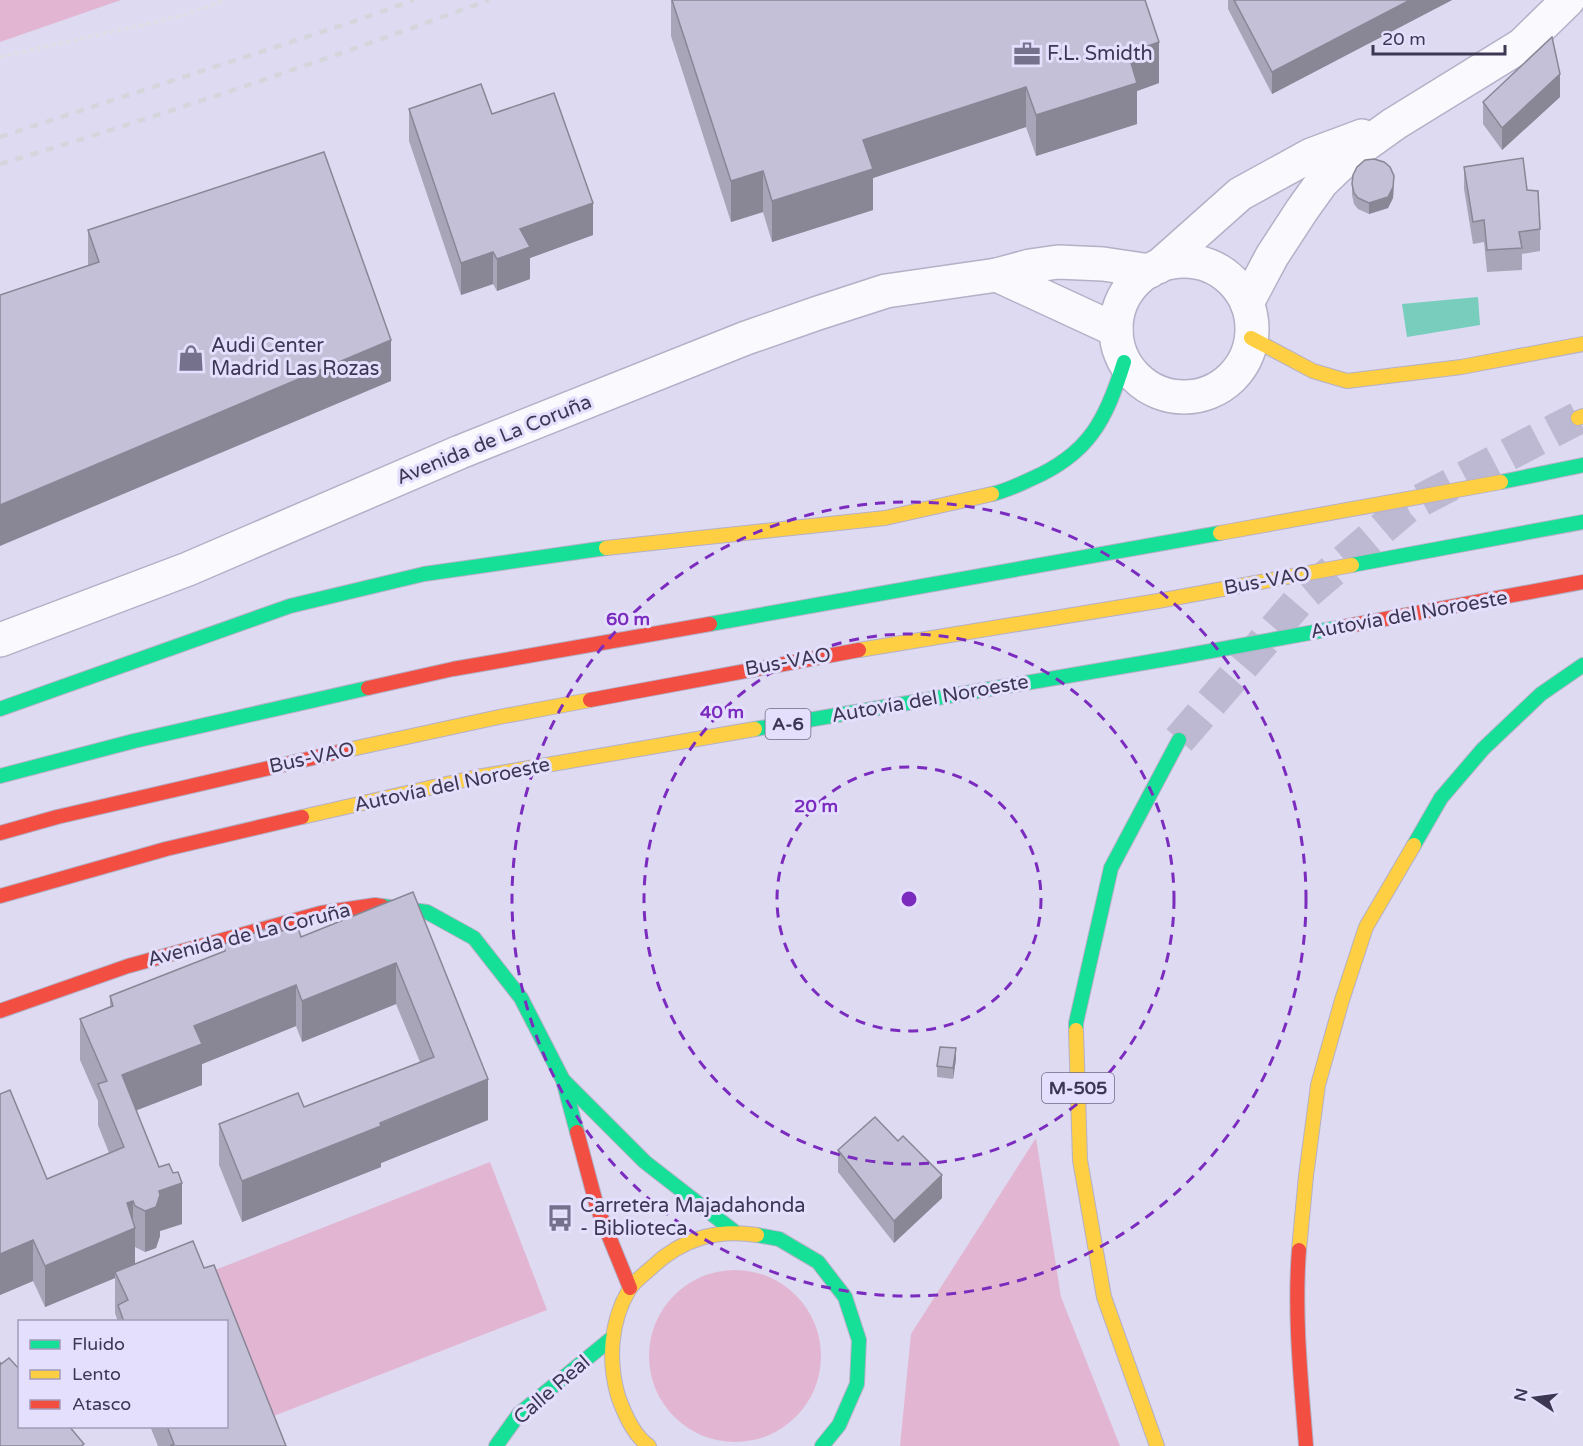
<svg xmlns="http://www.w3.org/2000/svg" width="1583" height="1446" font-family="'Varela Round',sans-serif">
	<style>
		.green { fill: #e2b6d2 }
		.water { fill: #78cdbd }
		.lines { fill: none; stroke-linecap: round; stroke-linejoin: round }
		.highway-tunnel { stroke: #bdb9d2; stroke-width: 33; stroke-dasharray: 33 16; stroke-linecap: butt }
		.street-casing { stroke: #b4b0c7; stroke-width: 36 }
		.fast-casing { stroke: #b4b0c7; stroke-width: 16 }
		.slow-casing { stroke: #b4b0c7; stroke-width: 16 }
		.jam-casing { stroke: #b4b0c7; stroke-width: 16 }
		.path { stroke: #dfdde6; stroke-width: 4; stroke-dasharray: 4.5 3; stroke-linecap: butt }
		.street { stroke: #faf9fd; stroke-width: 33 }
		.fast { stroke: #16e098; stroke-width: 14 }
		.slow { stroke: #ffcf43; stroke-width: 14 }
		.jam { stroke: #f24e42; stroke-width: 14 }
		.rail { stroke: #d5d5dc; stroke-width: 4.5; stroke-dasharray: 8 8; stroke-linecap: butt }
		.wall { fill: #a9a5b9 }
		.shaded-wall { fill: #898696 }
		.building { fill: #c4c0d7; stroke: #898696; stroke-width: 1.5 }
		.ring { fill: none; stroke: #7b2cbf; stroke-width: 3; stroke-dasharray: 10 8 }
		.labels { text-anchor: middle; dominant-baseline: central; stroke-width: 6; stroke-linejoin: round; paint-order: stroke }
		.shield { fill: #e4dffd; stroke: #6f6987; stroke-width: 1.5 }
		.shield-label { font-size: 18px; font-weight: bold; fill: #3d3754 }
		.poi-label { font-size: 20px; fill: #3d3754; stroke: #e4dffd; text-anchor: start }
		.street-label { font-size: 20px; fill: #3d3754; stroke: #e4dffd }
		.centre { fill: #7b2cbf; stroke: #e4dffd; stroke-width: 3 }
		.ring-label { font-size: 18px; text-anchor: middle; font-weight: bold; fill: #7b2cbf; stroke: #e4dffd; stroke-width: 6; stroke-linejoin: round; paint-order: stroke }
	</style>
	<rect width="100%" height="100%" fill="#dddaf1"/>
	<g class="green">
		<polygon points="0,0 121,0 0,42"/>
		<polygon points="1036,1138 1061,1297 1120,1446 900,1446 911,1334"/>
		<polygon points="490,1162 547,1310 271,1417 215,1270"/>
		<circle cx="735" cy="1356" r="86"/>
	</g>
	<polygon class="water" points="1478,297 1480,325 1407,337 1402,304"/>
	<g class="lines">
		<polyline class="highway-tunnel" points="1179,740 1303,596 1406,508 1578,418"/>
		<defs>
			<g id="street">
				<circle cx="1184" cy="329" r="68"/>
				<polyline points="1158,267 1240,194 1311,155 1362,136"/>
				<polyline points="997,275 1116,330"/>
				<polyline points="1247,303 1272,256 1302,210 1322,182 1348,157 1394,124 1522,45 1568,0"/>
				<polyline points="0,640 188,569 460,452 746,338 818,313 886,291 997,275 1030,266 1058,262 1103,264 1150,271"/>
			</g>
			<g id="fast">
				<polyline points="1501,482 1583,465"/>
				<path d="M 992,494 C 1006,491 1018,485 1031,479 C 1089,454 1106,420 1124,362"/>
				<polyline points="1352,565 1583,522"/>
				<polyline points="710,624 1220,533"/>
				<polyline points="0,709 290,606 424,574 606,548"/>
				<polyline points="755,729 1178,657 1342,627"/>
				<polyline points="0,776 134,741 368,688"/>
				<polyline points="1414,845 1441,798 1483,749 1541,694 1583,665"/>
				<polyline points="382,906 427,912 474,938 521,998 563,1080 577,1132"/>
				<polyline points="1076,1030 1076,1023 1111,868 1179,740"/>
				<polyline points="563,1080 645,1162 735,1232"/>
				<polyline points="757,1235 779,1239 818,1262 845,1297 859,1340 857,1384 839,1425 822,1446"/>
				<polyline points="496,1446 519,1414 612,1338"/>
			</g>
			<g id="slow">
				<polyline points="1251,338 1313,371 1347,381 1461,367 1583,344"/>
				<polyline points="1578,418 1583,416"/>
				<polyline points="1220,533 1501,482"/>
				<polyline points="606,548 885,518 992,494"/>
				<polyline points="859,650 1158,601 1352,565"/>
				<polyline points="347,750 499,717 590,700"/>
				<polyline points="302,817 477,777 755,729"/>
				<polyline points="1076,1030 1080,1160 1104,1297 1157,1446"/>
				<polyline points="1299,1250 1306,1176 1318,1085 1342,1000 1366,927 1414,845"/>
				<path d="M 649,1446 C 634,1436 624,1413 618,1396 C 608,1361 610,1322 629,1290 C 634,1281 645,1274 652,1267 C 682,1239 715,1229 757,1235"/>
			</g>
			<g id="jam">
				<polyline points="1342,627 1583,582"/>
				<polyline points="368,688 453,669 710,624"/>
				<polyline points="590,700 859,650"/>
				<polyline points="0,833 57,817 347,750"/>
				<polyline points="0,896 166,849 302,817"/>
				<polyline points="0,1011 128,966 321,913 375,905 382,906"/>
				<polyline points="577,1132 597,1207 630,1288"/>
				<path d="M 1299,1250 C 1294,1315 1301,1381 1306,1446"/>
			</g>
		</defs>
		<use href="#street" class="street-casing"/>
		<use href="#fast" class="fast-casing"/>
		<use href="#slow" class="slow-casing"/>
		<use href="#jam" class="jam-casing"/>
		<polyline class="path" points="0,57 181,16 226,0"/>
		<use href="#street" class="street"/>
		<use href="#fast" class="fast"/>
		<use href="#slow" class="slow"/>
		<use href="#jam" class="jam"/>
		<g class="rail">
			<polyline points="0,137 355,21 414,0"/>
			<path d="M 0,164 C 165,115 328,59 489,0"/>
		</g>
	</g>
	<g class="wall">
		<polygon points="671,0 1145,0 1159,83 1137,91 1137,124 1036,156 1026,127 873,178 873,210 772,242 763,212 731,222 671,36"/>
		<polygon points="1228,0 1452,0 1272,94 1228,9"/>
		<polygon points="1560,97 1502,150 1483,124 1483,102"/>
		<polygon points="409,109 492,114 593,235 530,258 530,279 497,291 493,284 461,295 409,141"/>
		<polygon points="1464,167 1527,190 1540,229 1540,251 1522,254 1522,270 1487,272 1484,242 1473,244 1464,189"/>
		<polygon points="1352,184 1394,188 1393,198 1388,208 1369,214 1358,209 1354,204 1352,195"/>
		<polygon points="88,230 391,381 88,266"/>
		<polygon points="413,892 488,1120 381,1163 381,1167 242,1222 219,1165 219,1124 304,1107 420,1062 396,1004 302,1042 296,1026 202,1064 202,1085 136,1110 182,1224 160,1231 160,1236 156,1248 145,1252 135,1247 135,1264 204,1268 286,1446 158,1446 150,1426 226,1426 226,1322 118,1322 115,1313 115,1278 45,1307 33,1281 0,1295 47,1179 109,1153 98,1125 98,1101 80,1060 80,1019 110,1006 110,996 224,951 224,944 282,931 301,937"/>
		<polygon points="956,1059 953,1079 937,1077 937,1066"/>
		<polygon points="838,1150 942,1198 894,1243 838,1172"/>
	</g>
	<g class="shaded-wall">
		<polygon points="1410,0 1452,0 1272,94 1272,72"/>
		<polygon points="1159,42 1159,83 1137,91 1137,124 1036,156 1036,115 1128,53"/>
		<polygon points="1560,74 1560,97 1502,150 1502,128"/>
		<polygon points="1026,87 1026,127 873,178 873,210 772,242 772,201 863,140"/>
		<polygon points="763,171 763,212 731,222 731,181"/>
		<polygon points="1394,176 1393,198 1388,208 1369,214 1369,203"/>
		<polygon points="593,203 593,235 530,258 530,279 497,291 497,259 520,229"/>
		<polygon points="493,252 493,284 461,295 461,263"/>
		<polygon points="391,340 391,381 0,546 0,505"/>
		<polygon points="396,963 396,1004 302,1042 302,1001"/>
		<polygon points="296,985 296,1026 202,1064 202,1085 122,1116 122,1075 194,1026"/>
		<polygon points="956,1048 956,1059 953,1079 953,1068"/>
		<polygon points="488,1079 488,1120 381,1163 381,1167 242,1222 242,1181"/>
		<polygon points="942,1175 942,1198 894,1243 894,1221"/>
		<polygon points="182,1183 182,1224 160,1231 160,1236 156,1248 145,1252 145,1211 159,1191"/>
		<polygon points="133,1201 133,1229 135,1228 135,1269 115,1272 115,1278 45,1307 45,1266 127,1203"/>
		<polygon points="33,1240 33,1281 0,1295 0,1254"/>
	</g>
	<g class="building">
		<polygon points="672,0 1145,0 1159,42 1128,53 1137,83 1036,115 1026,87 863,140 873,169 772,201 763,171 731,181"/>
		<polygon points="1234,0 1410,0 1272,72"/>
		<polygon points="1552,37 1560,74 1502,128 1483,102"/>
		<polygon points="481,84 492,114 554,93 593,203 520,229 530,247 497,259 493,252 461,263 409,109"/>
		<polygon points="324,152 391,340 0,505 0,295 99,262 88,230"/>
		<polygon points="1523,158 1527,190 1538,191 1540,229 1519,232 1522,248 1487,250 1484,220 1473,222 1464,167"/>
		<polygon points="1374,159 1384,162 1390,167 1394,176 1393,187 1388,197 1369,203 1358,198 1354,193 1352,184 1353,175 1357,167 1365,160"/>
		<polygon points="413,892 488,1079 380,1123 381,1126 242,1181 219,1124 298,1093 304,1107 434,1057 396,963 302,1001 296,985 194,1026 202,1044 122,1075 159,1167 169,1164 173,1173 178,1172 182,1183 159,1191 160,1195 156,1207 145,1211 135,1206 133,1201 127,1203 135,1228 45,1266 33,1240 0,1254 0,1094 10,1090 47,1179 124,1147 98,1084 107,1081 80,1019 113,1006 110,996 225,951 224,944 279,924 282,931 297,925 301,937"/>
		<polygon points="940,1047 956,1048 953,1068 937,1066"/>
		<polygon points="875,1117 898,1141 903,1136 942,1175 894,1221 838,1150"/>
		<polygon points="193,1241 204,1268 214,1265 286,1446 170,1446 174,1444 167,1426 226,1426 226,1322 124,1322 118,1305 128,1300 115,1272"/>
		<polygon points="9,1358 20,1370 20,1426 69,1426 84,1444 81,1446 0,1446 0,1362 1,1364"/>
	</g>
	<g class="ring">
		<circle cx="909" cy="899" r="132"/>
		<circle cx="909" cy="899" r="265"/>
		<circle cx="909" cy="899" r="397"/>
	</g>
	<defs>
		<symbol id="office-bare" viewBox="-9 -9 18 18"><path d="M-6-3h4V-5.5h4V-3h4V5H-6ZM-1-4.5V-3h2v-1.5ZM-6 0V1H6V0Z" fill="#75708b" stroke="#e4dffd" stroke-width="2.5" paint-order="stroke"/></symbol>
		<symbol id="shop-bare" viewBox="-9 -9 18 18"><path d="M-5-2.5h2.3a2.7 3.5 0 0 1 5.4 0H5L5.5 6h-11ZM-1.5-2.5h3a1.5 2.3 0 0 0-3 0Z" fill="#75708b" stroke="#e4dffd" stroke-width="2.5" paint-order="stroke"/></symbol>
		<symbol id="bus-bare" viewBox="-9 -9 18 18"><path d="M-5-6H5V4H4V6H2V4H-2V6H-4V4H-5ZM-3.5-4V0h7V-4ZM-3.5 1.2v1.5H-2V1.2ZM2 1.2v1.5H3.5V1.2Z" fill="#75708b" stroke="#e4dffd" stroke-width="2.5" paint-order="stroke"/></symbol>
	</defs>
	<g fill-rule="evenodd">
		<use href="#office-bare" x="1008" y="35" width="38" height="38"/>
		<use href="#shop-bare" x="172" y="339" width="38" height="38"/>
		<use href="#bus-bare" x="541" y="1199" width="38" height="38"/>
	</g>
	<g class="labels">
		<g class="shield">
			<rect x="765.5" y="709" width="45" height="30" rx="4.5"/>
			<rect x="1042" y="1073" width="72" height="30" rx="4.5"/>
		</g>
		<g class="shield-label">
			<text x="788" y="724">A-6</text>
			<text x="1078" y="1088">M-505</text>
		</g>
		<g class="poi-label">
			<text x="1047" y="54">F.L. Smidth</text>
			<text x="211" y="346">Audi Center<tspan x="211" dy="23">Madrid Las Rozas</tspan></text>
			<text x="580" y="1206">Carretera Majadahonda<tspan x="580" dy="23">- Biblioteca</tspan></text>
		</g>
		<g class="street-label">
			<text transform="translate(494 440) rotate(-22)">Avenida de La Coruña</text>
			<text transform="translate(1267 581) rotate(-10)">Bus-VAO</text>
			<text transform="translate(1409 615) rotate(-10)">Autovía del Noroeste</text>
			<text transform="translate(788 662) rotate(-10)">Bus-VAO</text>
			<text transform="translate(930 699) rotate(-10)">Autovía del Noroeste</text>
			<text transform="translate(312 758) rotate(-12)">Bus-VAO</text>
			<text transform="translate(452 785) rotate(-12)">Autovía del Noroeste</text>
			<text transform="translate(249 935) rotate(-14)">Avenida de La Coruña</text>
			<text transform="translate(552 1390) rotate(-41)">Calle Real</text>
		</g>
	</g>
	<circle cx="909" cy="899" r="9" class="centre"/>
	<g class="ring-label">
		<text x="628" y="625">60 m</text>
		<text x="722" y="718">40 m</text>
		<text x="816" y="812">20 m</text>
	</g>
	<rect x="18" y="1320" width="210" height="108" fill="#e4dffd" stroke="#a19cb9" stroke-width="1.5"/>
	<rect x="30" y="1340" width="30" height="9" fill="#16e098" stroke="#a19cb9" stroke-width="1.5"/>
	<text x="72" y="1350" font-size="18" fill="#3d3754">Fluido</text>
	<rect x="30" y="1370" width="30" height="9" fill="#ffcf43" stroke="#a19cb9" stroke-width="1.5"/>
	<text x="72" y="1380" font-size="18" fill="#3d3754">Lento</text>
	<rect x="30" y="1400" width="30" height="9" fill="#f24e42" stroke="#a19cb9" stroke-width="1.5"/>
	<text x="72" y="1410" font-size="18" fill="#3d3754">Atasco</text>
	<g transform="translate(1535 1398) rotate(283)" stroke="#e4dffd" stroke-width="4.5" paint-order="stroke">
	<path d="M0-4.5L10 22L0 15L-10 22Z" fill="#3d3754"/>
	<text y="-9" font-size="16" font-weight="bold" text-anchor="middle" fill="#3d3754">N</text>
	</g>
	<path d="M1373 45v9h132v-9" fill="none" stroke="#3d3754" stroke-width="3"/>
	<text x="1382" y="45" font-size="18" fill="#3d3754" stroke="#e4dffd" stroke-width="4.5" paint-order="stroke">20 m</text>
</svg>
